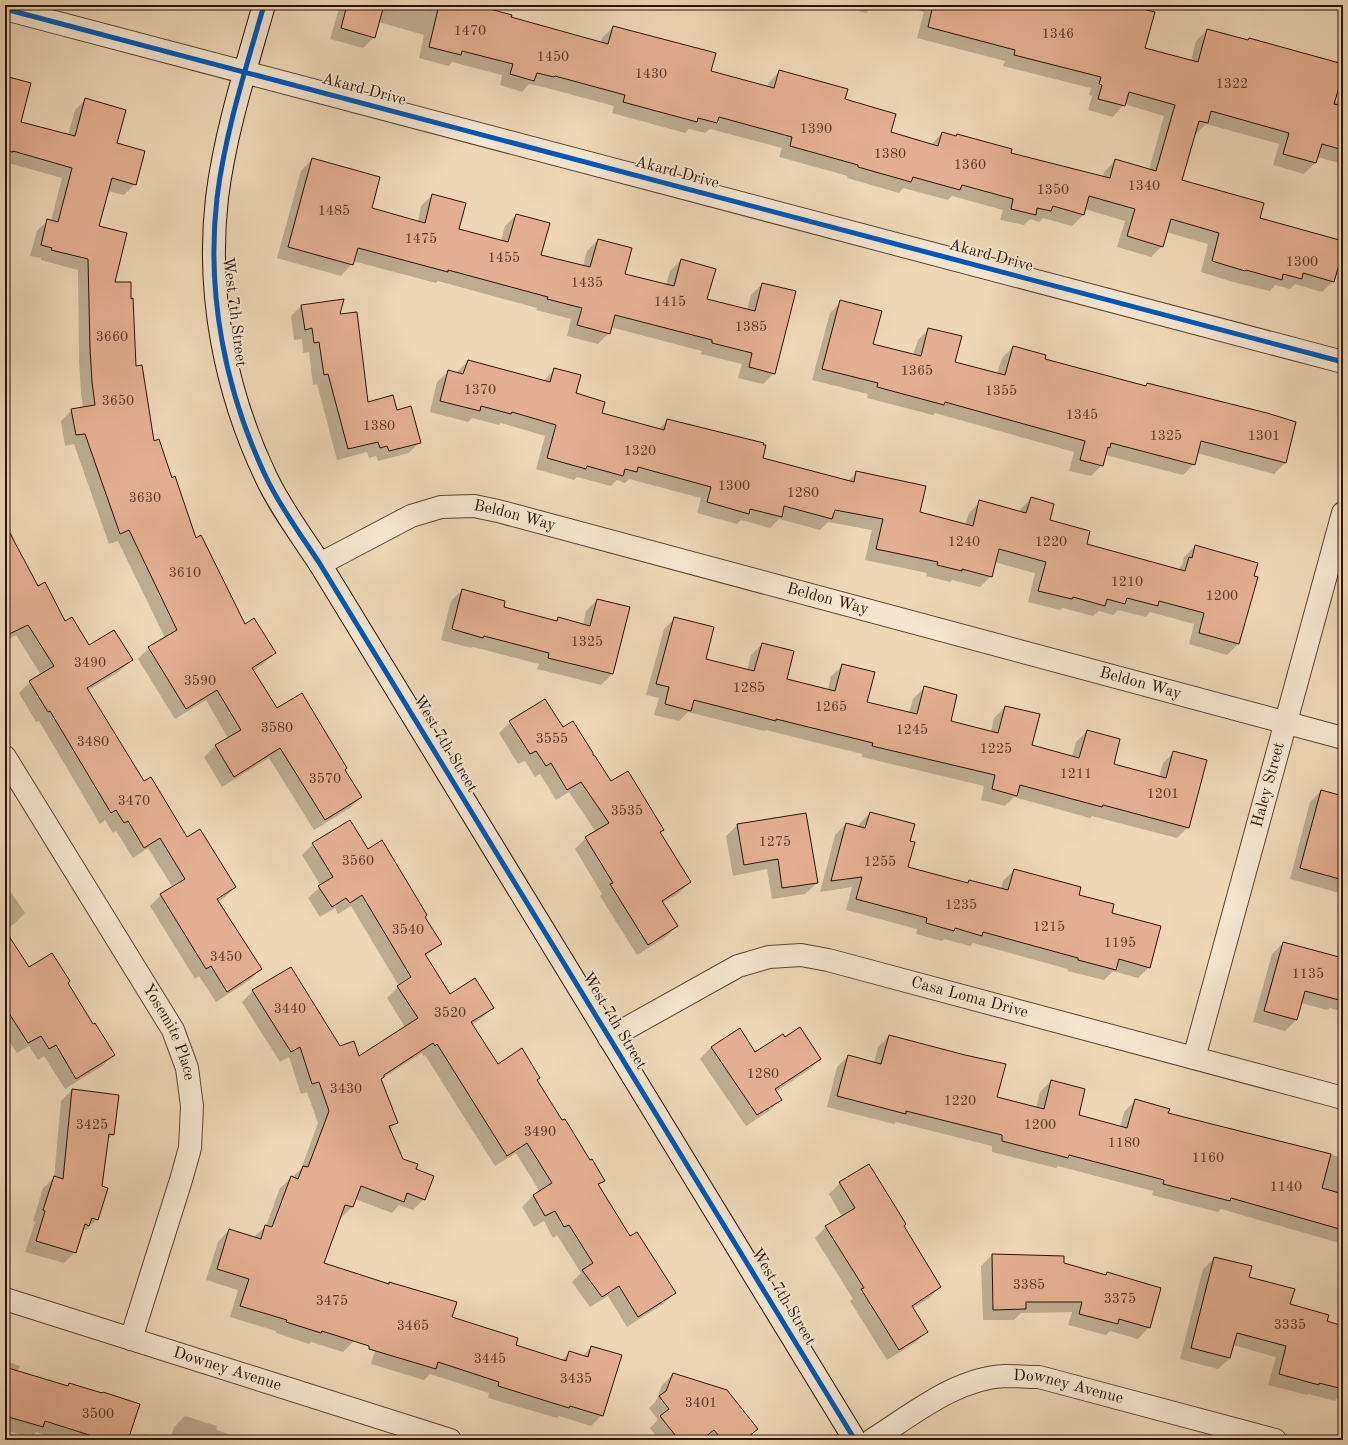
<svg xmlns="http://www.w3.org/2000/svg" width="1348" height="1445" font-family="'Old Standard TT',serif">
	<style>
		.shadow { fill: #0003 }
		.building { fill: #e4af90; stroke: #2d1306 }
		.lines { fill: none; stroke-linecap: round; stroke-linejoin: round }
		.street-casing { stroke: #5d4432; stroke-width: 24 }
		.secondary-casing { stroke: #2d1306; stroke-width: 24 }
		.street { stroke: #f3e5cf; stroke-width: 22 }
		.secondary { stroke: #f3e5cf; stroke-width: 22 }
		.cycleway-casing { stroke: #f3e5cf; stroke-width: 8 }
		.cycleway { stroke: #0057b8; stroke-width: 5 }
		.labels { text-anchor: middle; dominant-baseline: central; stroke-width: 3.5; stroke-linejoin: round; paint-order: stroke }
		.number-label { font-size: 14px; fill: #5b3a28 }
		.street-label { font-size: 16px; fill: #2d1306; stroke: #f3e5cf }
	</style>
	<rect width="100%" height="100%" fill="#edd7b5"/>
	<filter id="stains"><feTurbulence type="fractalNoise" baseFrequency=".005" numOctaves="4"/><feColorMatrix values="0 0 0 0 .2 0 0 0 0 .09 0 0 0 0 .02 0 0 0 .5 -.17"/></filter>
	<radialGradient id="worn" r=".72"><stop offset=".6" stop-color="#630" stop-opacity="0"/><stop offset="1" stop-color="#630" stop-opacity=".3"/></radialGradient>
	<g class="shadow">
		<polygon points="340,5 471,5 510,18 601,43 602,38 613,27 710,72 767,87 769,82 780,71 844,100 890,133 931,145 942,133 1010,153 1103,178 1104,172 1115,161 1149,170 1164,116 1124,104 1113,117 1088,110 1092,96 1089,95 1091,88 1003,66 1005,61 917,38 924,12 899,5 1125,5 1144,49 1191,61 1196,41 1207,30 1343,65 1343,71 1334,101 1343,103 1343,164 1317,157 1315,163 1304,174 1273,165 1279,144 1206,124 1196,134 1195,134 1181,181 1259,219 1343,242 1343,247 1333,281 1322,292 1295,284 1290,289 1275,285 1270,291 1233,282 1201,272 1208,244 1166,232 1162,246 1151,257 1117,247 1125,221 1085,209 1083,215 1072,226 1043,218 1039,222 1030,219 1024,225 1000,220 1003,210 952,196 948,200 903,188 899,193 847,178 848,176 779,157 782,148 710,129 705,133 689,129 685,133 612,113 614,106 543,87 529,84 522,92 500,85 502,75 452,62 449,66 419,58 424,35 379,22 374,37 363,48 330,39"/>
		<polygon points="796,5 816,5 812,9"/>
		<polygon points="836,5 875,5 866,13"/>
		<polygon points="5,77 20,123 68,135 75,110 86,99 116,144 135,184 124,195 107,191 98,226 113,283 153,442 171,479 195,539 245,626 274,653 263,664 253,671 276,709 344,770 361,797 350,808 314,830 269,758 222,787 204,757 215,746 228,738 206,700 175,719 138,659 149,648 165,638 118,541 109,544 74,444 65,446 61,421 72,410 83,408 81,393 79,360 78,270 41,260 41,258 30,256 37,231 48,220 51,221 62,178 5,162"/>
		<polygon points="312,159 371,208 418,222 421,206 432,195 458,230 501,241 505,226 516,215 540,255 583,266 587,251 598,240 624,275 666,285 670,271 681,260 705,300 747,310 751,295 762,284 774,373 763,384 738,378 742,364 701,354 702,351 610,327 609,333 598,344 567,336 571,319 536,310 537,308 438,281 436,283 353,261 352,264 341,276 277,258 301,171"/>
		<polygon points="841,302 872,345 913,355 918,340 929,329 954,363 997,374 1002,358 1013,347 1044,360 1145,387 1147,384 1295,423 1285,463 1274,474 1197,453 1194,464 1183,475 1105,455 1102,465 1091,476 1069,471 1074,452 935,413 933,415 867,398 868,394 812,380 830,313"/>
		<polygon points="302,305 339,315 368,403 396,411 420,442 409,453 378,461 376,456 369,458 367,452 337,460 317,384 313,385 309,352 303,353 302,339 294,340 291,316"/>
		<polygon points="468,361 543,381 555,369 575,394 601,414 658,430 667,421 762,458 848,481 857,472 919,513 965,525 969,513 980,502 1019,512 1020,510 1031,498 1049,521 1086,545 1178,570 1182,565 1184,557 1195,546 1253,576 1238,644 1227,655 1189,644 1194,624 1150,612 1146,617 1118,610 1113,615 1099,611 1093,616 1063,608 1060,610 1028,602 1035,573 994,562 991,576 980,587 952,580 950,582 926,576 927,573 865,560 872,530 828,522 820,530 779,519 770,528 741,520 737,524 697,513 701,498 629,479 625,483 617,480 611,486 577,477 574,480 536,469 545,436 501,423 499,425 472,418 468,422 430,412 437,382 449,371 457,372"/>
		<polygon points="5,512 16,546 37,587 65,622 88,647 131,660 120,671 87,691 144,783 187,839 235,887 224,898 218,902 261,969 250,980 216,1002 199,976 195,979 150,906 161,895 173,888 148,848 133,858 116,831 113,833 105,820 100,824 39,721 36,722 19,693 30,682 41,675 16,635 5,641"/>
		<polygon points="462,590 503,607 555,621 558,618 583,625 586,611 597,600 612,674 601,685 537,669 539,664 473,647 471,648 441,640 451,601"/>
		<polygon points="675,618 705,659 747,671 751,655 762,644 786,680 828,690 831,676 843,665 866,703 909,713 913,699 924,688 950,722 991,732 994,718 1005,707 1031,746 1072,757 1076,742 1087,731 1112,764 1159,777 1163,763 1174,752 1188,827 1177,838 1092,816 1090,818 1014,797 1005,806 981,800 984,786 862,757 862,754 766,730 764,731 688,712 679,721 654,715 659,698 646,695 664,629"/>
		<polygon points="510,722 562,729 592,756 611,783 663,830 659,833 690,882 679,893 662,903 677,926 666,937 637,955 600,896 602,894 575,849 586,838 596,832 569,792 556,800 540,774 535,777 525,761 518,764 499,733"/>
		<polygon points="1321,791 1343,797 1343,894 1290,879 1310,802"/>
		<polygon points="870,813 909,842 907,868 967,884 970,881 1001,889 1003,881 1014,870 1077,896 1110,914 1149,967 1138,978 1113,971 1104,980 1067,971 1068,969 973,943 970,946 944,939 942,941 916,934 917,929 846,910 852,887 820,892 835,835 846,824 858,827 859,824"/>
		<polygon points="805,814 817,883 805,894 772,899 767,869 733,876 726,836 737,825"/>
		<polygon points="313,844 368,850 424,917 440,943 425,957 450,996 493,1007 482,1018 472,1025 497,1065 536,1080 562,1122 604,1180 598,1186 630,1237 674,1293 663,1304 627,1327 608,1296 590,1307 572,1282 581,1273 557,1235 553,1238 544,1221 534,1227 522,1207 533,1196 540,1192 516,1153 495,1166 425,1055 423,1056 422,1053 380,1080 396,1123 390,1130 402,1160 415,1170 424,1199 413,1210 399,1205 392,1213 355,1199 352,1207 341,1218 340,1218 323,1264 354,1341 343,1352 311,1342 309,1344 276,1333 276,1331 230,1317 238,1290 206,1280 218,1242 229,1230 254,1237 266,1226 280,1188 301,1169 318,1123 307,1092 301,1094 289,1057 280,1062 242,1002 253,991 340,1047 359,1057 405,1027 387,998 399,986 351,906 338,914 335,908 320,917 308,898 321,886 302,855"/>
		<polygon points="5,884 25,913 14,924 5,930"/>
		<polygon points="5,932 28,969 67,983 92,1026 114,1055 102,1066 65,1089 44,1056 38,1060 29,1046 17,1053 5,1035"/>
		<polygon points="1283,943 1343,959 1343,1012 1330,1008 1327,1010 1301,1003 1296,1020 1285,1031 1253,1022 1272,954"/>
		<polygon points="889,1036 996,1098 1036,1108 1040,1092 1051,1081 1077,1116 1120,1127 1124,1112 1135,1101 1167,1114 1297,1146 1343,1158 1343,1244 1221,1209 1218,1212 1152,1195 1153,1191 1058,1166 1056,1168 992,1152 992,1146 896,1122 894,1124 827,1107 837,1067 848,1056 874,1063 878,1047"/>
		<polygon points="784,1038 820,1059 809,1070 775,1092 780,1100 769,1111 746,1126 700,1059 711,1047 755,1053"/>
		<polygon points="72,1090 113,1134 107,1140 97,1219 86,1230 84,1229 81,1232 75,1252 64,1263 25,1252 35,1222 33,1221 43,1188 54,1178 61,1101"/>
		<polygon points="840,1183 940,1287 929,1298 912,1309 927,1331 916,1342 887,1360 850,1301 853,1299 815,1238 826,1227 842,1217 829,1194"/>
		<polygon points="992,1255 1064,1263 1105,1276 1107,1273 1149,1327 1138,1339 1110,1331 1106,1335 1068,1325 1072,1312 1021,1313 1014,1320 983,1320 981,1266"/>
		<polygon points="1215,1258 1248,1277 1289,1305 1326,1322 1343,1327 1343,1396 1340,1395 1335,1401 1308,1394 1307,1395 1268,1385 1276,1357 1233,1345 1230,1358 1218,1369 1180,1359 1203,1269"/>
		<polygon points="390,1283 451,1318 515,1346 561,1361 569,1353 582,1357 591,1347 602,1415 591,1426 559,1416 557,1418 488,1398 489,1393 430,1374 424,1380 371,1364 384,1321 378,1295"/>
		<polygon points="5,1361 20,1366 17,1372 66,1387 69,1384 127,1440 59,1440 36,1432 31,1438 5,1430"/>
		<polygon points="673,1374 757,1429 746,1440 659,1440 650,1428 658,1420 649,1408 656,1401 662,1385"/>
		<polygon points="185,1416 217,1426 216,1430 248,1440 170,1440 174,1427"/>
		<polygon points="144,1434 163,1440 138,1440"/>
	</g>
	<g class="building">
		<polygon points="347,5 384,5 375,38 341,28"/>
		<polygon points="439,5 475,5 512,15 511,17 608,44 613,26 716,53 711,71 774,88 779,70 848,89 845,99 896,114 891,132 938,146 942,132 956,136 957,134 1012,149 1011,153 1110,178 1115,159 1156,171 1175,105 1129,92 1125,106 1098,99 1102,85 1099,84 1101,77 1014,55 1015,50 928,27 933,5 1128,5 1155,12 1145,48 1198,62 1207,29 1248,40 1249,38 1343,64 1343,74 1334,104 1343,106 1343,150 1322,144 1316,163 1283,154 1289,133 1211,111 1208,123 1199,121 1182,180 1264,203 1260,218 1343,241 1343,251 1334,282 1303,273 1302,279 1283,274 1282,280 1246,270 1245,271 1212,261 1219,233 1171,219 1163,247 1127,236 1135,209 1089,196 1084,215 1053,206 1051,211 1037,208 1036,215 1011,209 1013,199 962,185 960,190 913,177 911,182 858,167 858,165 790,146 792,137 719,117 717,123 698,118 697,122 623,102 625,95 555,76 554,77 537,73 534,81 510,74 513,64 462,51 461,55 429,47"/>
		<polygon points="5,76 31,83 21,122 75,136 85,98 126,110 117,143 145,151 136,185 112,178 99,226 127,233 115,282 131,282 131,299 133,298 136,366 142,365 154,441 159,439 172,478 175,476 196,538 201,535 245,624 254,618 276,653 252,668 277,708 302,693 347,768 345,770 362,797 325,820 280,748 234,777 215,745 241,730 217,690 186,709 148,647 177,630 129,530 120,534 85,434 76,435 71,409 95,405 92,382 90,348 88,259 51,250 52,248 41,245 47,219 58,222 72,168 13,151 13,152 5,151"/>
		<polygon points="312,158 380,177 372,208 425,223 432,194 466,203 459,229 508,242 516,214 550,223 541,255 590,267 598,239 632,248 625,274 674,286 681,259 716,269 707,299 755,311 762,283 796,291 775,374 749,367 752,353 712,343 712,340 615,315 610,334 577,325 582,308 547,299 548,297 448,270 448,272 358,248 353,265 288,247"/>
		<polygon points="344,299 340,314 357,312 368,402 393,395 397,410 411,406 421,443 389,451 387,446 380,448 378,442 348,449 328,374 324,375 319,342 314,343 312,328 305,330 301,305"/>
		<polygon points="840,300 882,311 873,344 921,356 928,328 962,336 955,362 1005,375 1013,346 1046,355 1045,359 1146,386 1147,383 1267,413 1296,422 1286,463 1201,441 1195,465 1111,443 1110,448 1108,447 1103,466 1080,460 1085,441 945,402 944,405 877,387 878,383 822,369"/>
		<polygon points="468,360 550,382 554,368 581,375 576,393 605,402 602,413 664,430 667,419 764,443 763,445 766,445 763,458 854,482 856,471 926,486 920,512 973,526 979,500 1026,513 1031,497 1054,504 1050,520 1090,531 1087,544 1185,571 1189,557 1192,558 1195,545 1258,563 1254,576 1258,577 1239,644 1199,633 1204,613 1159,601 1158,606 1127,598 1125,604 1107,599 1105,606 1073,597 1072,599 1038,591 1046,562 999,549 992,577 962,569 962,571 937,565 938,562 876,549 883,519 835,510 832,519 784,506 782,517 750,509 749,514 707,502 711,487 638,467 637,472 625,469 623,476 587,466 586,469 547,458 556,425 512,412 511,414 481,406 480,411 440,401 448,370 463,374"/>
		<polygon points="5,524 38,586 45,582 65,621 72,617 89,645 114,630 133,660 87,688 144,781 151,777 187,837 200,829 236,887 217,899 262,969 227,992 211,966 206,969 160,894 185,879 160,838 144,848 128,821 124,823 116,810 111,813 50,711 48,712 29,681 54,666 28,625 5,636"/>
		<polygon points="462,589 505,601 504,607 557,621 558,617 590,626 597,599 630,607 613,674 548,658 549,653 484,636 483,638 452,629"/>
		<polygon points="674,617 714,627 706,659 754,671 762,643 794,651 787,679 835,691 842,664 875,672 867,702 917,714 924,686 957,695 951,721 998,733 1005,706 1040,714 1032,745 1079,758 1087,730 1120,739 1114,764 1166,778 1173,751 1207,760 1189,828 1103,805 1102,807 1020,785 1017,796 992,789 995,775 872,746 873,743 776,719 776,721 694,700 691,711 665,704 669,687 656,684"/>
		<polygon points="545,699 563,727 573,721 593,753 593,755 595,756 611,781 628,771 664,830 660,832 691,882 662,901 678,926 648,945 610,884 613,883 585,837 609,823 581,782 567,790 551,763 546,766 536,751 530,754 509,721"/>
		<polygon points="1321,790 1343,796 1343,880 1300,868"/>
		<polygon points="870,812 915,824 910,841 915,842 908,867 968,883 969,880 1008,890 1014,869 1081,887 1079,895 1114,904 1112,913 1161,926 1150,968 1119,959 1116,970 1078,960 1078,958 983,932 982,936 955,928 954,931 926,923 927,918 856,899 862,877 831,881 846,823 865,828"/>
		<polygon points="806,813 818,883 782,888 778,859 744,865 737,824"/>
		<polygon points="350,820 368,849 382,840 427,915 425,917 442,944 425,954 450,994 475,978 494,1008 471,1022 498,1064 522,1048 540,1078 537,1080 562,1120 565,1119 590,1160 592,1159 605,1181 598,1184 630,1236 637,1232 676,1293 638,1317 619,1286 602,1297 582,1270 593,1263 569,1225 564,1227 555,1211 545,1216 533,1195 552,1183 527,1143 507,1156 437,1044 435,1046 433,1043 384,1075 384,1077 381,1079 398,1123 389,1126 403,1159 418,1164 416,1169 434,1176 425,1200 407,1193 404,1202 361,1186 353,1207 345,1205 324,1263 389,1284 389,1282 457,1302 452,1317 518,1338 516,1345 566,1361 569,1351 588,1357 591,1346 622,1355 603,1416 570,1406 569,1408 498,1386 499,1382 438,1362 436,1369 369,1349 369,1346 322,1331 321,1333 286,1322 287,1320 240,1306 249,1279 217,1269 229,1229 261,1239 265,1225 272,1227 291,1176 298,1179 303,1166 308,1167 329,1111 319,1082 312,1084 300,1047 291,1052 252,990 291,967 340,1046 354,1041 359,1056 418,1018 397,986 411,977 362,895 350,903 346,898 332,907 318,886 333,877 312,843"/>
		<polygon points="5,930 29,967 52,953 70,981 68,983 93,1024 95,1023 115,1055 76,1079 56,1045 49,1049 41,1036 28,1043 5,1007"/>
		<polygon points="1283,942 1343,958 1343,987 1339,1000 1305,991 1297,1020 1264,1011"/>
		<polygon points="800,1027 821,1059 775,1089 782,1100 757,1115 711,1047 740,1028 755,1052 783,1034 785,1037"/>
		<polygon points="889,1035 965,1055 1006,1064 997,1097 1044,1109 1051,1080 1085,1089 1079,1115 1127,1128 1135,1099 1170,1109 1168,1113 1331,1154 1322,1188 1343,1194 1343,1230 1231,1198 1230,1201 1163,1184 1164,1180 1069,1155 1068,1158 1002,1141 1002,1135 906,1111 906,1114 837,1096 848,1055 881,1064"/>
		<polygon points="72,1089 119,1095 114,1135 109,1134 102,1186 108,1188 98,1220 92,1218 89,1226 85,1224 76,1253 36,1241 45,1211 43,1210 54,1176 63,1179"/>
		<polygon points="869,1164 906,1224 904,1226 941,1287 912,1306 928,1332 899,1350 861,1289 864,1288 825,1226 855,1208 839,1182"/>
		<polygon points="992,1254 1064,1256 1064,1263 1106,1275 1107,1272 1161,1288 1150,1328 1119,1319 1118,1324 1079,1314 1082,1302 1026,1302 1026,1309 993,1310"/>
		<polygon points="1214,1257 1252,1266 1249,1277 1295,1289 1290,1304 1329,1315 1327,1321 1343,1326 1343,1389 1319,1383 1319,1385 1279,1374 1286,1346 1237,1333 1230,1358 1191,1348"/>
		<polygon points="5,1367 68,1386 69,1383 102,1393 103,1392 140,1404 128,1440 105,1440 45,1421 43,1427 5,1416"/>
		<polygon points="673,1373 727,1390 758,1429 744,1440 722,1440 714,1430 701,1440 679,1440 660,1416 669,1409 659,1396 666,1391"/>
	</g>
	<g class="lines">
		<defs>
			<g id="street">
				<polyline points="5,9 1343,362"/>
				<path id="s1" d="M 320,564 L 411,516 L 441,507 L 474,506 L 498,511 L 1343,738"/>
				<path id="s2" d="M 5,757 L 173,1030 L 187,1068 L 192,1106 L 190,1148 L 181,1180 L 131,1339"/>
				<path id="s3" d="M 609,1038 L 738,966 L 769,957 L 801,955 L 828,960 L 1343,1098"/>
				<path id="s4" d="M 1194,1058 L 1343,513"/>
				<path id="s5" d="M 5,1299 L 450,1440"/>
				<path id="s6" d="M 872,1440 C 912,1415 956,1378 1005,1376 C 1016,1376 1028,1377 1039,1377 L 1275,1440"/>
			</g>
			<path id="secondary" d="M 264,5 C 246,68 225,133 217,198 C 206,293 225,391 266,477 C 280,507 301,535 320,564 L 855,1440"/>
		</defs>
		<use href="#street" class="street-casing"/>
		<use href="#secondary" class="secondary-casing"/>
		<use href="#street" class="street"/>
		<use href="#secondary" class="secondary"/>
		<defs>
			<g id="cycleway">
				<path d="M 264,5 C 246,68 225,133 217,198 C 206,293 225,391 266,477 C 280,507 301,535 320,564 L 855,1440"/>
				<polyline points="5,9 1343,362"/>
			</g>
		</defs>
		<use href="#cycleway" class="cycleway-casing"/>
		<use href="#cycleway" class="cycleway"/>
	</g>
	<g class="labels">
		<g class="number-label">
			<text x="470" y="31">1470</text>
			<text x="1058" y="34">1346</text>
			<text x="553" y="57">1450</text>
			<text x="651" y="74">1430</text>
			<text x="1232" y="84">1322</text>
			<text x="816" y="129">1390</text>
			<text x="890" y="154">1380</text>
			<text x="970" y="165">1360</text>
			<text x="1144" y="186">1340</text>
			<text x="1053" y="190">1350</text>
			<text x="334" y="211">1485</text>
			<text x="421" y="239">1475</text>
			<text x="504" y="258">1455</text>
			<text x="1302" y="262">1300</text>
			<text x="587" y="283">1435</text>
			<text x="670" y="302">1415</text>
			<text x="751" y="327">1385</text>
			<text x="112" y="337">3660</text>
			<text x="917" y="371">1365</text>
			<text x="480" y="390">1370</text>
			<text x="1001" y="391">1355</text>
			<text x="118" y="401">3650</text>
			<text x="1082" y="415">1345</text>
			<text x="379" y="426">1380</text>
			<text x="1166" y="436">1325</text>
			<text x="1264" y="436">1301</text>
			<text x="640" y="451">1320</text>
			<text x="734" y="486">1300</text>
			<text x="803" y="493">1280</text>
			<text x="145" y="498">3630</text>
			<text x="964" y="542">1240</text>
			<text x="1051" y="542">1220</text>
			<text x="185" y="573">3610</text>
			<text x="1127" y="582">1210</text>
			<text x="1222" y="596">1200</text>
			<text x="587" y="642">1325</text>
			<text x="90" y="663">3490</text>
			<text x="200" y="681">3590</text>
			<text x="749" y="688">1285</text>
			<text x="831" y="707">1265</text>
			<text x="277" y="728">3580</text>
			<text x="912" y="730">1245</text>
			<text x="552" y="739">3555</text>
			<text x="93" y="742">3480</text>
			<text x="996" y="749">1225</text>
			<text x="1076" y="774">1211</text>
			<text x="325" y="779">3570</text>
			<text x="1163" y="794">1201</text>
			<text x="134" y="801">3470</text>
			<text x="627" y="811">3535</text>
			<text x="775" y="842">1275</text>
			<text x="358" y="861">3560</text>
			<text x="880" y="862">1255</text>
			<text x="961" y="905">1235</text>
			<text x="1049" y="927">1215</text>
			<text x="408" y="930">3540</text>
			<text x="1120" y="943">1195</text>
			<text x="226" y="957">3450</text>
			<text x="1308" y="974">1135</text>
			<text x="290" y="1009">3440</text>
			<text x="450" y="1013">3520</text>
			<text x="763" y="1074">1280</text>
			<text x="346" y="1089">3430</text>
			<text x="960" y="1101">1220</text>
			<text x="92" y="1125">3425</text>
			<text x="1040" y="1125">1200</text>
			<text x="540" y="1132">3490</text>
			<text x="1124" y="1143">1180</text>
			<text x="1208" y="1158">1160</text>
			<text x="1286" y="1187">1140</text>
			<text x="1029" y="1285">3385</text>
			<text x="1120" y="1299">3375</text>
			<text x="332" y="1301">3475</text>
			<text x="1290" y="1325">3335</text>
			<text x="413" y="1326">3465</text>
			<text x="490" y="1359">3445</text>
			<text x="576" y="1379">3435</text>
			<text x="701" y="1403">3401</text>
			<text x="98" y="1414">3500</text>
		</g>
		<g class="street-label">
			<text transform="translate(364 90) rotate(15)">Akard Drive</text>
			<text transform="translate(677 173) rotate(15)">Akard Drive</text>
			<text transform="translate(991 256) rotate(15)">Akard Drive</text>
			<text transform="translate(234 312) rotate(83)">West 7th Street</text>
			<text stroke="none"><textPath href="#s1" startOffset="209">Beldon Way</textPath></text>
			<text stroke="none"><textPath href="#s1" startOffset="533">Beldon Way</textPath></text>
			<text stroke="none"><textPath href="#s1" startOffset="857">Beldon Way</textPath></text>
			<text transform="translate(445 744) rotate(59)">West 7th Street</text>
			<text stroke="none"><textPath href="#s4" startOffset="283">Haley Street</textPath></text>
			<text stroke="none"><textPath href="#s3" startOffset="386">Casa Loma Drive</textPath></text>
			<text transform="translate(614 1021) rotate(59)">West 7th Street</text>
			<text stroke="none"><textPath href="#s2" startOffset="321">Yosemite Place</textPath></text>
			<text transform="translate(783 1297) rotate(59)">West 7th Street</text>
			<text stroke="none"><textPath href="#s5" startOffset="233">Downey Avenue</textPath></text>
			<text stroke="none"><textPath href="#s6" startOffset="214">Downey Avenue</textPath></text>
		</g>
	</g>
	<rect width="1348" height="1445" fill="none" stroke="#edd7b5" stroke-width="20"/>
	<rect x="6" y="6" width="1336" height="1433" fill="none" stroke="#2d1306" stroke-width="2"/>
	<rect x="10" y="10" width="1328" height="1425" fill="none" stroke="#2d1306"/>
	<rect width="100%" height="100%" filter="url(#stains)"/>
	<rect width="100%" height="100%" fill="url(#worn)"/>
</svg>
